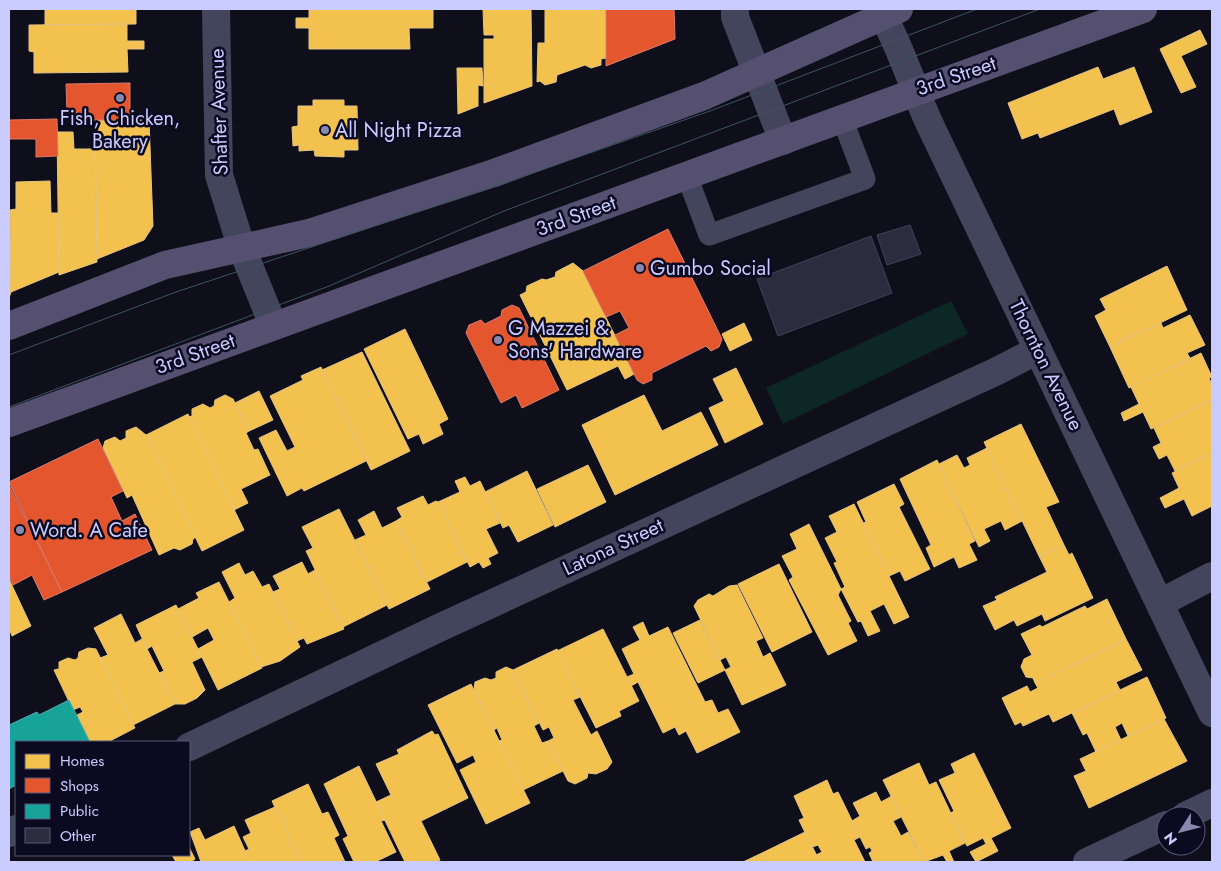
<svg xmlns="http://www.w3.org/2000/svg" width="1221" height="871" font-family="Jost,sans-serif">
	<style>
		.green { fill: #0d2724 }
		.homes { fill: #f2c14e; stroke: #e6c483 }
		.shops { fill: #e4572e; stroke: #dc7a6d }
		.public { fill: #17a398; stroke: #4dafb7 }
		.building { fill: #2c2c3e; stroke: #41405a }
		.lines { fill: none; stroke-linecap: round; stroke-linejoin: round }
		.lane { stroke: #43455d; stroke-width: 21 }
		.street { stroke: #43455d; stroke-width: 28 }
		.primary { stroke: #565070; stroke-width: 28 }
		.tram { stroke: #3b5562; stroke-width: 1 }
		.poi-dot { fill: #8989af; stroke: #0b0a20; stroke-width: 2 }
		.labels { text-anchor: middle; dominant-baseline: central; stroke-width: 5; stroke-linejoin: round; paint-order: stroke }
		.street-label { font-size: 20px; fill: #cacbff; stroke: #0b0a20 }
		.poi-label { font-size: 20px; fill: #cacbff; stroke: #0b0a20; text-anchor: start }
	</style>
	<rect width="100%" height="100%" fill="#0f0f1b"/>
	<polygon class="green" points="951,301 968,334 783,424 766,388"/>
	<g class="homes">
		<polygon points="45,9 136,9 136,24 45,25"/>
		<polygon points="309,9 433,9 433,28 409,28 410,49 309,49 309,28 296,28 296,18 309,18"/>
		<polygon points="483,9 531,9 532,86 484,103 484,39 494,39 494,35 484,35"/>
		<polygon points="545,9 606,9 606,58 601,59 601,65 591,68 585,65 557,75 556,82 545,85 540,81 537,82 538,43 545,43"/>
		<polygon points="127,24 127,41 144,41 144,49 127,49 128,72 34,73 34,52 29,51 29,25"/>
		<polygon points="1200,30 1207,44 1181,56 1196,87 1181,93 1160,49"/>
		<polygon points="1098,67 1103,79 1134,67 1152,112 1120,125 1114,109 1040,138 1038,133 1022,139 1008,103"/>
		<polygon points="457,68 482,68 483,86 478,85 478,106 458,114"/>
		<polygon points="313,100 344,100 344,106 357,106 358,150 344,150 344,157 315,156 314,150 299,151 299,145 293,146 292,127 298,126 298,106 313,106"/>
		<polygon points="95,120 149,120 153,226 144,240 97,259"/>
		<polygon points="57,132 73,132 74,149 95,149 97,262 59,275"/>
		<polygon points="50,181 51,213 58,213 59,272 11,292 10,210 16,209 16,182"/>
		<polygon points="9,225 11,292 9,298"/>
		<polygon points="573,263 583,271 634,374 625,379 618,366 567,390 520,295 526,292 527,286 542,279 546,280 555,277 556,272"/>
		<polygon points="1167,266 1187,310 1110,347 1095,316 1106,310 1100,299"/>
		<polygon points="1190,315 1205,345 1187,353 1190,358 1129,388 1110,347 1161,323 1163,328"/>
		<polygon points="744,323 752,340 730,351 722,334"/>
		<polygon points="405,329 448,419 439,424 443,434 423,444 419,434 408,439 364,349"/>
		<polygon points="362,352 410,451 371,470 322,370"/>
		<polygon points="1201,353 1212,377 1209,378 1212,385 1212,400 1151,429 1143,412 1124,421 1121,413 1139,404 1131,387"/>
		<polygon points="321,367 366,461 304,491 302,488 287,496 259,438 276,430 287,451 295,447 270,396 303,380 301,376"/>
		<polygon points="736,368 763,424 725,443 709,408 724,401 713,379"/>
		<polygon points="259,391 273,420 249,431 235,403"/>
		<polygon points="225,395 233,399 249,431 246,433 254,450 258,449 270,475 241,489 248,503 234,510 189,417 192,416 192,409 203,404 210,408 214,406 215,400"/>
		<polygon points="644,395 662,431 701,412 718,445 615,495 582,425"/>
		<polygon points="1212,400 1212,453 1175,471 1167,455 1159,459 1153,447 1161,443 1154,428"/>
		<polygon points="188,414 244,530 202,551 146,435"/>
		<polygon points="1021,424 1059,502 1046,507 1064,545 1039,556 984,442"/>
		<polygon points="136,427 146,435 196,537 193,539 192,544 180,550 174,548 159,555 132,495 127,498 103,448 105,441 115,437 120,441 126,438 126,431"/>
		<polygon points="987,448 1022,521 1005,530 1001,521 984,529 990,541 979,547 939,464 957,455 964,468 970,465 967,458"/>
		<polygon points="1212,453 1212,506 1192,516 1184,499 1165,508 1160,498 1179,488 1172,473"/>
		<polygon points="937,460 975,541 969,544 977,560 959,568 954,557 934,567 926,548 931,545 900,479"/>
		<polygon points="588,465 606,502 555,527 537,489"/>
		<polygon points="527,471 553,525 518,542 509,525 503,528 485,492"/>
		<polygon points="465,477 470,486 480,481 500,523 486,529 498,553 488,558 491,564 483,568 479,562 470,567 438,502 460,492 455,481"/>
		<polygon points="894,484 904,504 899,507 930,569 905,581 900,571 889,576 863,523 866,522 857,502"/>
		<polygon points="423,496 428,505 436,501 438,502 467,562 427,582 396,521 402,517 397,508"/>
		<polygon points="854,504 909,617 894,624 884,604 870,611 880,631 868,636 861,621 858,622 841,589 845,587 834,563 837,562 825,538 837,532 829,516"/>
		<polygon points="339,509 387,605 343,627 306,551 313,548 302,527"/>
		<polygon points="374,511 382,528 396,521 430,589 389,609 355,540 366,535 358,520"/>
		<polygon points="809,524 841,589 838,595 851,621 848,623 857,641 828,655 789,580 793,577 782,556 797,549 790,534"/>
		<polygon points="1064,545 1069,555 1072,553 1093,598 1045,621 1042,614 1017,626 1014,620 995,630 983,606 997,600 995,597 1047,572 1039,556"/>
		<polygon points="302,562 308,574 315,570 344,629 307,644 304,638 297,641 273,592 280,589 273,576"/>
		<polygon points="239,563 245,575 253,571 262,587 269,584 300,647 280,661 261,667 229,602 235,598 222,572"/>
		<polygon points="779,564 812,632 772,652 738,584"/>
		<polygon points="9,579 31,626 12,636 9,628"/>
		<polygon points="219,582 262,668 218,690 198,649 214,640 208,628 192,637 178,609 199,598 196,593"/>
		<polygon points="737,585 763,638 756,641 763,657 770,653 786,685 742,705 725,670 731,667 726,657 720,660 694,606 698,600 709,594 713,596 729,586"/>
		<polygon points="1107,599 1126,639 1035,683 1033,678 1026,677 1021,667 1024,659 1032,655 1021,634 1040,625 1042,627 1085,606 1087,609"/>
		<polygon points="176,605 202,657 192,662 205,690 197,698 185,704 175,704 159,673 164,671 152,646 147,649 136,625"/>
		<polygon points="121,614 135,643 142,639 175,704 133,725 100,658 108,655 94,628"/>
		<polygon points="700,620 725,670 698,683 673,633"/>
		<polygon points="643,622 649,636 668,627 705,702 712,700 718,713 728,709 740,732 697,753 686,731 679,735 675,727 663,733 638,682 631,686 627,677 634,674 622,649 640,640 633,627"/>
		<polygon points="603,629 639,701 619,711 621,716 596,728 557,651"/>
		<polygon points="1126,639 1142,670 1116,682 1120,690 1053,722 1049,714 1023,726 1021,722 1015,725 1002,698 1027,686 1030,692 1038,688 1035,683"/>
		<polygon points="88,648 96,649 135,728 108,742 90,742 77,715 83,712 80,707 73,710 54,670 59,669 59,662 68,658 75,660 78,658 79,652"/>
		<polygon points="557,649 580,697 573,700 591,735 597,731 612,762 607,769 596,774 588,773 587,778 575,784 568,781 548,741 554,738 549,727 543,730 513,670"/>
		<polygon points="506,667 513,670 539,723 534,726 542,743 548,741 563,771 523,790 499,741 502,740 497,728 494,730 474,690 475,682 485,678 491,680 496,678 496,672"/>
		<polygon points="1147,677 1166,718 1128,736 1122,723 1115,727 1121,740 1096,752 1087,733 1083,735 1072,713"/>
		<polygon points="471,684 530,803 486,824 460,770 476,762 473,755 457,763 428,705"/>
		<polygon points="1164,719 1187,761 1089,808 1074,776 1086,771 1080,759"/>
		<polygon points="432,731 435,735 438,734 468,798 421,821 440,860 435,862 405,862 376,802 391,795 376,764 399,754 397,750"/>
		<polygon points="974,753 1011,828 991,838 998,851 976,862 970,852 986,844 983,838 967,846 951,813 954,811 939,780 955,773 951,764"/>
		<polygon points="919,763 929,785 936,782 965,843 949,851 954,862 947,862 943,855 924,862 883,780"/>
		<polygon points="359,766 385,820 381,821 396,852 375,862 354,862 343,839 348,836 324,784"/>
		<polygon points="827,780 833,794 838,792 860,837 854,840 865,862 820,862 816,855 822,852 818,845 812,847 799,820 804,818 794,796"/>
		<polygon points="308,784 322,814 328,812 339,835 334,838 345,862 301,862 272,801"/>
		<polygon points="876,792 881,802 892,796 901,817 893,821 901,836 908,832 924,862 873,862 869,853 872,851 870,847 866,849 852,821 860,816 853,803"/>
		<polygon points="275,807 301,862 250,862 245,851 249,849 243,837 251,833 245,820"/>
		<polygon points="234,826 250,862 201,862 190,832 199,828 205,840"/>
		<polygon points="805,832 820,862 766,862 762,853"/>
		<polygon points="189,847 195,859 191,862 176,862 172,855 189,855"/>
		<polygon points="762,853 766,862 743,862"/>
	</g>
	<g class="shops">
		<polygon points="606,9 674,9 675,39 606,66"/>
		<polygon points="130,83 130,120 86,120 86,114 67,112 66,84"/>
		<polygon points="57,119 58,156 36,157 36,139 9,139 9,120"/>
		<polygon points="668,229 722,339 719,347 711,351 706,346 652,373 652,380 643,384 637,380 615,335 629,328 620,311 606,317 583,271"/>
		<polygon points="512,305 519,308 559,390 522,408 516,395 501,403 466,333 469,325 481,320 485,324 501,316 502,310"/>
		<polygon points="98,439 123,491 111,497 122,521 135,514 152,550 62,592 9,482"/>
		<polygon points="9,485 62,592 44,600 32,575 13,585 9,576"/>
	</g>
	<polygon class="public" points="69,700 90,742 16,742 16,785 9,789 9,725 37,712 39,715"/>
	<g class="building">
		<polygon points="910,225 921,254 887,265 877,235"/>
		<polygon points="871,236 892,293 778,336 757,279"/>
	</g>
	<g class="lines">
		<polyline class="lane" points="687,176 709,235 865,179 842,118"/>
		<g class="street">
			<polyline points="216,9 219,175 241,246 273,325"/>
			<polyline points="735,9 735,17 783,141"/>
			<path d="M 883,16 C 903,52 914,92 932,129 L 1212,713"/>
			<polyline points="1160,603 1212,576"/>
			<polyline points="189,747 441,627 995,372 1038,350"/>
			<polyline points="1185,816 1212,803"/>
			<polyline points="9,833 16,829"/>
			<polyline points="1087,862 1166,825"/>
		</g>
		<g class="primary">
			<polyline points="9,326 165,265 309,233 494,173 704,96 899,9"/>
			<polyline points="9,423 1143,9"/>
		</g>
		<g class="tram">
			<polyline points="9,355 176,292 495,186 710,111 977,9"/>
			<polyline points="9,407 329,286 504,211 1040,9"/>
		</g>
	</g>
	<g class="poi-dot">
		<circle cx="120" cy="98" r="5"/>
		<circle cx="325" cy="130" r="5"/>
		<circle cx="640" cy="268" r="5"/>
		<circle cx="498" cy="340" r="5"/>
		<circle cx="20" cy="530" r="5"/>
	</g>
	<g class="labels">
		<g class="street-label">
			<text transform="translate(956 76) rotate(-19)">3rd Street</text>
			<text transform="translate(219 112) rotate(-92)">Shafter Avenue</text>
			<text transform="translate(576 216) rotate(-20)">3rd Street</text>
			<text transform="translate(195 354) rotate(-20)">3rd Street</text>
			<text transform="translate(1046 365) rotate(64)">Thornton Avenue</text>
			<text transform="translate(613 547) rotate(-25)">Latona Street</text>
		</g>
		<g class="poi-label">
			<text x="120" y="118" text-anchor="middle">Fish, Chicken,<tspan x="120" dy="23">Bakery</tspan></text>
			<text x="335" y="130">All Night Pizza</text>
			<text x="650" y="268">Gumbo Social</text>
			<text x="508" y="328">G Mazzei &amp;<tspan x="508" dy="23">Sons' Hardware</tspan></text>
			<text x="30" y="530">Word. A Cafe</text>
		</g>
	</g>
	<rect width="1221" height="871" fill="none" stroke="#cacbff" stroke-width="20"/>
	<rect x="15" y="741" width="175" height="115" fill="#0b0a20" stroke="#575779"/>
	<rect x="25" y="754" width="25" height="15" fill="#f2c14e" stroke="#575779"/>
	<text x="60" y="766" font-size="15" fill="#cacbff">Homes</text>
	<rect x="25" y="778" width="25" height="15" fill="#e4572e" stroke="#575779"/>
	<text x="60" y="791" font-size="15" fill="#cacbff">Shops</text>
	<rect x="25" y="804" width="25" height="15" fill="#17a398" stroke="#575779"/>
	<text x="60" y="816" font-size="15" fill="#cacbff">Public</text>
	<rect x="25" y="828" width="25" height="15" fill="#2c2c3e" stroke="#575779"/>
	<text x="60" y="841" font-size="15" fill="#cacbff">Other</text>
	<g transform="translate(1181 831) rotate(234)"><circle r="24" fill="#0b0a20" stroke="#575779"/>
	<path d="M0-4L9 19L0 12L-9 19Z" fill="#8989af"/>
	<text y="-8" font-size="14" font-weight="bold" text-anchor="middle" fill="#cacbff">N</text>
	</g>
</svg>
